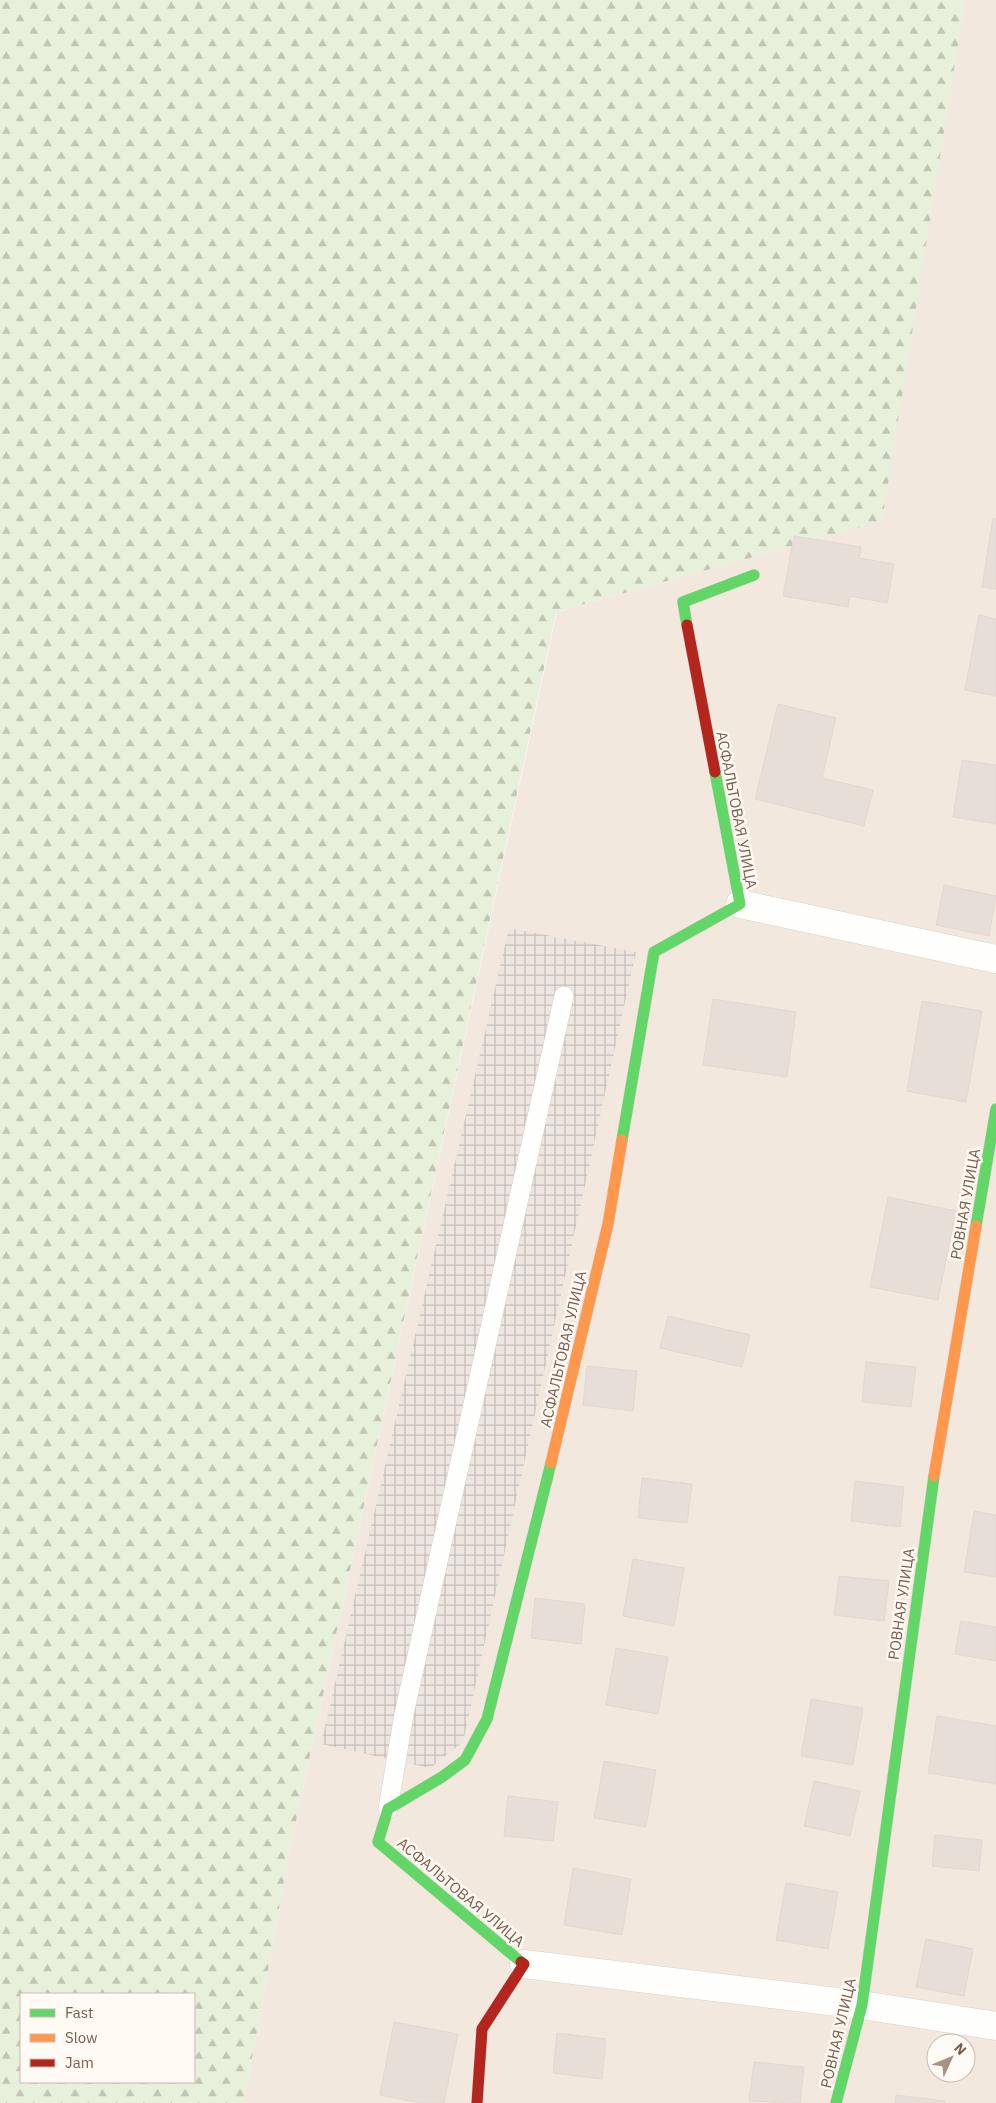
<svg xmlns="http://www.w3.org/2000/svg" width="996" height="2103" font-family="'IBM Plex Sans',sans-serif">
	<style>
		.residential { fill: #f2e8de; fill-rule: evenodd }
		.industrial { fill: url(#industrial-grid) }
		.forest { fill: url(#forest-firs); fill-rule: evenodd }
		.building { fill: #e6ded7; stroke: #e2d8d2 }
		.lines { fill: none; stroke-linecap: round; stroke-linejoin: round }
		.lane-casing { stroke: #d7d1cb; stroke-width: 20 }
		.street-casing { stroke: #d7d1cb; stroke-width: 29 }
		.fast-casing { stroke: #d9d2cb; stroke-width: 12 }
		.slow-casing { stroke: #d9d2cb; stroke-width: 12 }
		.jam-casing { stroke: #d9d2cb; stroke-width: 12 }
		.lane { stroke: #fefefd; stroke-width: 19 }
		.street { stroke: #fefefd; stroke-width: 28 }
		.fast { stroke: #63d668; stroke-width: 11 }
		.slow { stroke: #ff974d; stroke-width: 11 }
		.jam { stroke: #b3261e; stroke-width: 11 }
		.labels { text-anchor: middle; dominant-baseline: central; stroke-width: 5; stroke-linejoin: round; paint-order: stroke }
		.street-label { font-size: 15px; fill: #7a5c4d; stroke: #fffaf3 }
	</style>
	<defs>
		<pattern id="industrial-grid" width="8" height="8" patternUnits="userSpaceOnUse" patternTransform="scale(1.25)"><rect width="8" height="8" fill="#ede5e0"/><path d="M0 4h8M4 0v8" fill="none" stroke="#c5bdb8"/></pattern>
		<pattern id="forest-firs" width="22" height="20" patternUnits="userSpaceOnUse" patternTransform="scale(1.25)"><rect width="22" height="20" fill="#e7f0db"/><path d="M5 1l3.5 6h-7zM16 11l3.5 6h-7z" fill="#c0c6b4"/></pattern>
	</defs>
	<rect width="100%" height="100%" fill="#f9f5f0"/>
	<path class="residential" d="M 965,0 L 996,0 L 996,2103 L 244,2103 L 288,1858 L 557,612 L 881,521 ZM 936,2043 L 966,2043 L 966,2073 L 936,2073 Z"/>
	<polygon class="industrial" points="509,928 636,952 463,1742 430,1768 321,1744"/>
	<path class="forest" d="M 0,0 L 965,0 L 882,521 L 556,612 L 288,1858 L 244,2103 L 0,2103 ZM 21,1994 L 194,1994 L 194,2082 L 21,2082 Z"/>
	<g class="building">
		<polygon points="993,518 996,519 996,589 982,587"/>
		<polygon points="794,536 861,547 859,558 894,564 887,603 850,596 848,607 783,596"/>
		<polygon points="979,615 996,619 996,696 965,690"/>
		<polygon points="778,704 836,718 822,778 873,790 864,826 755,799"/>
		<polygon points="962,760 996,765 996,824 953,817"/>
		<polygon points="944,885 996,896 989,936 936,925"/>
		<polygon points="713,999 796,1012 787,1077 703,1065"/>
		<polygon points="922,1001 982,1011 966,1102 907,1091"/>
		<polygon points="888,1197 956,1211 938,1300 870,1287"/>
		<polygon points="668,1316 750,1335 742,1367 660,1348"/>
		<polygon points="866,1362 916,1367 911,1407 862,1402"/>
		<polygon points="587,1366 637,1371 633,1411 583,1405"/>
		<polygon points="642,1478 692,1484 687,1523 638,1518"/>
		<polygon points="855,1481 904,1487 900,1527 851,1521"/>
		<polygon points="974,1511 996,1515 996,1577 964,1572"/>
		<polygon points="633,1559 684,1568 674,1626 623,1616"/>
		<polygon points="839,1576 889,1581 884,1621 834,1615"/>
		<polygon points="535,1598 585,1604 581,1644 531,1638"/>
		<polygon points="961,1621 996,1627 996,1661 955,1654"/>
		<polygon points="616,1648 668,1657 658,1714 606,1705"/>
		<polygon points="811,1699 863,1708 853,1765 801,1756"/>
		<polygon points="937,1716 996,1726 996,1784 928,1773"/>
		<polygon points="604,1761 656,1770 646,1827 594,1818"/>
		<polygon points="814,1781 860,1791 850,1836 804,1826"/>
		<polygon points="508,1796 558,1802 553,1841 504,1836"/>
		<polygon points="935,1835 982,1840 979,1871 932,1866"/>
		<polygon points="573,1868 631,1879 622,1935 564,1925"/>
		<polygon points="786,1883 838,1892 828,1949 776,1940"/>
		<polygon points="926,1939 973,1949 964,1996 916,1987"/>
		<polygon points="394,2022 458,2034 444,2103 420,2103 380,2095"/>
		<polygon points="557,2033 606,2039 602,2079 553,2073"/>
		<polygon points="754,2062 804,2067 800,2103 749,2101"/>
		<polygon points="896,2095 945,2101 945,2103 895,2103"/>
	</g>
	<g class="lines">
		<defs>
			<polyline id="lane" points="388,1809 404,1714 564,996"/>
			<g id="street">
				<polyline points="740,904 996,959"/>
				<polyline points="524,1964 862,2005 996,2026"/>
			</g>
			<g id="fast">
				<polyline points="687,625 683,602 754,575"/>
				<polyline points="622,1140 654,952 740,904 715,772"/>
				<polyline points="976,1226 996,1109"/>
				<polyline points="521,1962 378,1842 388,1809 442,1777 465,1760 487,1719 551,1463"/>
				<polyline points="836,2103 862,2005 934,1476"/>
			</g>
			<g id="slow">
				<polyline points="551,1463 608,1224 622,1140"/>
				<polyline points="934,1476 976,1226"/>
			</g>
			<g id="jam">
				<polyline points="687,625 715,772"/>
				<polyline points="477,2103 482,2029 524,1964 521,1962"/>
			</g>
		</defs>
		<use href="#lane" class="lane-casing"/>
		<use href="#street" class="street-casing"/>
		<use href="#fast" class="fast-casing"/>
		<use href="#slow" class="slow-casing"/>
		<use href="#jam" class="jam-casing"/>
		<use href="#lane" class="lane"/>
		<use href="#street" class="street"/>
		<use href="#fast" class="fast"/>
		<use href="#slow" class="slow"/>
		<use href="#jam" class="jam"/>
	</g>
	<g class="labels">
		<g class="street-label">
			<text transform="translate(737 810) rotate(79)">АСФАЛЬТОВАЯ УЛИЦА</text>
			<text transform="translate(965 1204) rotate(-80)">РОВНАЯ УЛИЦА</text>
			<text transform="translate(563 1349) rotate(-77)">АСФАЛЬТОВАЯ УЛИЦА</text>
			<text transform="translate(901 1604) rotate(-82)">РОВНАЯ УЛИЦА</text>
			<text transform="translate(461 1892) rotate(40)">АСФАЛЬТОВАЯ УЛИЦА</text>
			<text transform="translate(838 2033) rotate(-77)">РОВНАЯ УЛИЦА</text>
		</g>
	</g>
	<rect x="20" y="1993" width="175" height="90" fill="#fffaf3" stroke="#cabbb1"/>
	<rect x="30" y="2009" width="25" height="8" fill="#63d668" stroke="#cabbb1"/>
	<text x="65" y="2018" font-size="15" fill="#7a5c4d">Fast</text>
	<rect x="30" y="2034" width="25" height="8" fill="#ff974d" stroke="#cabbb1"/>
	<text x="65" y="2043" font-size="15" fill="#7a5c4d">Slow</text>
	<rect x="30" y="2059" width="25" height="8" fill="#b3261e" stroke="#cabbb1"/>
	<text x="65" y="2068" font-size="15" fill="#7a5c4d">Jam</text>
	<g transform="translate(951 2058) rotate(46)"><circle r="24" fill="#fffaf3" stroke="#cabbb1"/>
	<path d="M0-4L9 19L0 12L-9 19Z" fill="#a69286"/>
	<text y="-8" font-size="14" font-weight="bold" text-anchor="middle" fill="#7a5c4d">N</text>
	</g>
</svg>
